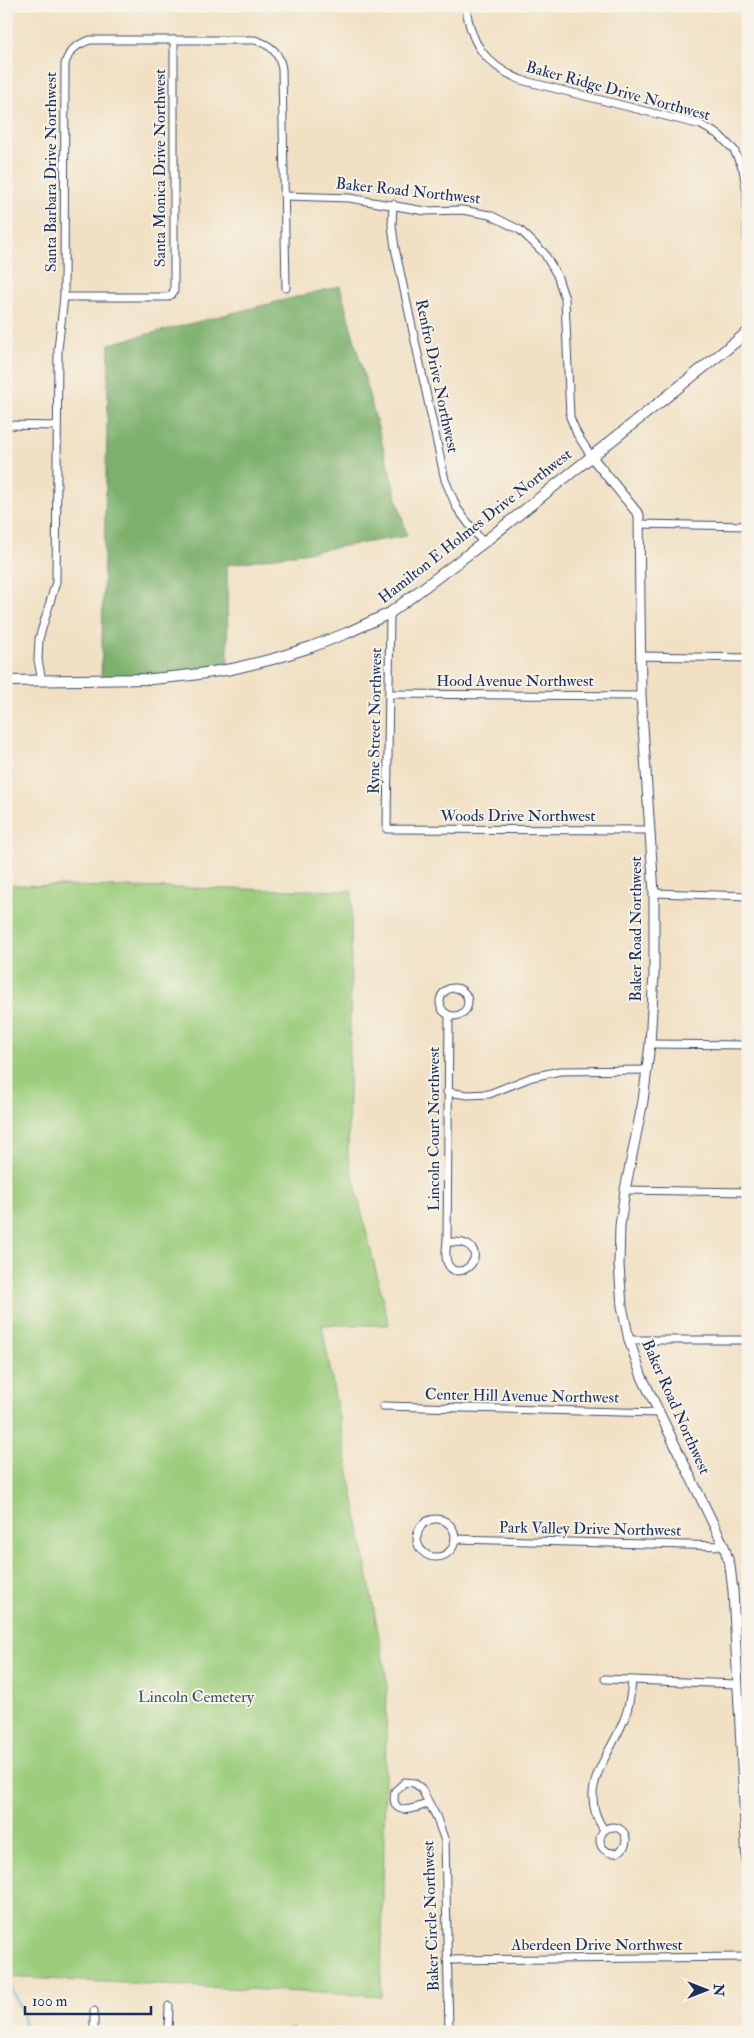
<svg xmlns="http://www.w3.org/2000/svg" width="754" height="2038" font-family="'IM FELL Double Pica',serif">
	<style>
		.green { fill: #9bcd7d; stroke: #5b7e6e }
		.forest { fill: #7cb06c; stroke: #4c7065 }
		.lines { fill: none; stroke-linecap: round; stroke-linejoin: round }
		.stream { stroke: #57b3d5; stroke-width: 2.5 }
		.minor-casing { stroke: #3b4a6d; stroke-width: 9 }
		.tertiary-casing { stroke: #3b4a6d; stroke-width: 11 }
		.secondary-casing { stroke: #3b4a6d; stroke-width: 12 }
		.minor { stroke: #fff; stroke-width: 7 }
		.tertiary { stroke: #fff; stroke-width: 9 }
		.secondary { stroke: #fff; stroke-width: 10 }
		.labels { text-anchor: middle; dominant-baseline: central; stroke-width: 4; stroke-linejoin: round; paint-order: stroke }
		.street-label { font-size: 16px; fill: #1b2f5e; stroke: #f7f3e8 }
		.park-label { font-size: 16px; fill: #3b5666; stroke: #f7f3e8 }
	</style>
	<rect width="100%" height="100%" fill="#f7f3e8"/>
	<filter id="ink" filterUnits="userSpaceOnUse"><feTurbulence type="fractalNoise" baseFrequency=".02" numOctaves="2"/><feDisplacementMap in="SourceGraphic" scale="10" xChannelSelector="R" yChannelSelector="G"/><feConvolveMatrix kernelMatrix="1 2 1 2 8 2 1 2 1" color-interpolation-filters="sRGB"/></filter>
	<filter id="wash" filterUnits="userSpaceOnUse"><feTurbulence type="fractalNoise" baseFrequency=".0096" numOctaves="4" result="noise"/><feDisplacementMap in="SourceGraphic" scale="20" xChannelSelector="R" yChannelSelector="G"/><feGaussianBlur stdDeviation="1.12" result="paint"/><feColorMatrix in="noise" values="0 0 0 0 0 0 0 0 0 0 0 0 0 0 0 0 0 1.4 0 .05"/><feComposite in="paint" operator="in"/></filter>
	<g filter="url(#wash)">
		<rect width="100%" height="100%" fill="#f1e0c3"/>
		<polygon class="green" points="6,885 352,891 348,1156 389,1325 322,1325 387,1681 381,1996 6,1977"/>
		<polygon class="forest" points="340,286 407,536 227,565 228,664 101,683 109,344"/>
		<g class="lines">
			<polyline class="stream" points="6,1980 23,2013 25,2032"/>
		</g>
	</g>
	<g filter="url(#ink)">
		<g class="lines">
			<defs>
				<g id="minor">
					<path d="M 466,6 C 470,44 486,65 521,80 L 701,125 L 719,135 L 734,150 L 743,169 L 747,193 L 748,332"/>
					<polyline points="285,196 349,198 425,211 462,210 490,215 520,230 544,253 557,275 565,299 570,417 577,434 591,456"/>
					<polyline points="393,204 392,226 395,248 445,480 457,508 483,543"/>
					<polyline points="64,297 167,297 171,295 174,291 174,40"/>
					<polyline points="6,425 57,426"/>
					<polyline points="639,524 748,526"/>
					<polyline points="390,613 387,829 650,830"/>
					<polyline points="640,656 748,658"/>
					<path d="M 42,681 L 38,660 L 39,639 L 56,582 L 58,349 L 64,297 L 65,64 C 69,50 76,45 90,40 L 255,40 C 271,45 279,52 282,69 L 286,288"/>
					<polyline points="389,694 641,696"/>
					<polyline points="654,893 748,896"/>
					<circle cx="454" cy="1002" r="14"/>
					<polyline points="650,1044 748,1045"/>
					<polyline points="447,1092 468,1095 489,1094 532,1077 560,1071 647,1070"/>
					<polyline points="625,1190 748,1192"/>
					<polyline points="447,1242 449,1015"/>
					<path d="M 447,1242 C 453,1242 460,1241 466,1244 C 490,1256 456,1286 447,1262 C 445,1256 446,1248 447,1242 Z"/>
					<polyline points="629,1340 748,1340"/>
					<polyline points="383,1406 660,1413"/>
					<circle cx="436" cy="1538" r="19"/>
					<polyline points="455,1539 724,1546"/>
					<polyline points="605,1679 737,1684"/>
					<path d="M 429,1803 C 415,1809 389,1818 395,1791 L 405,1782 L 414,1783 L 421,1788 L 436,1816 L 445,1841 L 449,2032"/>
					<circle cx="613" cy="1840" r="13"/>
					<path d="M 604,1830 C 576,1789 608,1759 623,1722 C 629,1709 631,1694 632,1680"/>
					<polyline points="447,1960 748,1957"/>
					<polyline points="94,2011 94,2032"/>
					<polyline points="168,2032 169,2006"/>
					<polyline points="292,2032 292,2029"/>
				</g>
				<polyline id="tertiary" points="591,456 639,515 641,696 654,893 654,974 650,1044 643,1101 625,1190 620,1226 619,1265 622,1306 629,1340 642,1377 724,1546 730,1566 733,1591 748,1881"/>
				<polyline id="secondary" points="6,681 152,679 192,675 232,669 273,659 311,647 347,633 390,613 483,543 748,332"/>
			</defs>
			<use href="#minor" class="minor-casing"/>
			<use href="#tertiary" class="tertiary-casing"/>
			<use href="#secondary" class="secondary-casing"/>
			<use href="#minor" class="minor"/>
			<use href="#tertiary" class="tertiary"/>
			<use href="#secondary" class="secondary"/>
		</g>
	</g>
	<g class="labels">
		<g class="street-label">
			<text transform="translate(618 91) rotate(15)">Baker Ridge Drive Northwest</text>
			<text transform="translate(160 168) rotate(-90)">Santa Monica Drive Northwest</text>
			<text transform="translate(51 172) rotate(-90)">Santa Barbara Drive Northwest</text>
			<text transform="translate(408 191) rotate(6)">Baker Road Northwest</text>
			<text transform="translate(437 376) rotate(78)">Renfro Drive Northwest</text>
			<text transform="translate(475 526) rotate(-38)">Hamilton E Holmes Drive Northwest</text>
			<text x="515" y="681">Hood Avenue Northwest</text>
			<text transform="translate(375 721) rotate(-89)">Ryne Street Northwest</text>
			<text x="518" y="816">Woods Drive Northwest</text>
			<text transform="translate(636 929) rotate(-90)">Baker Road Northwest</text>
			<text transform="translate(434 1129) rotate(-90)">Lincoln Court Northwest</text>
			<text transform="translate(522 1396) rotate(1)">Center Hill Avenue Northwest</text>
			<text transform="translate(676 1407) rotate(66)">Baker Road Northwest</text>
			<text transform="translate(590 1529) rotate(1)">Park Valley Drive Northwest</text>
			<text transform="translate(431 1916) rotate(-92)">Baker Circle Northwest</text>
			<text x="597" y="1945">Aberdeen Drive Northwest</text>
		</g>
		<g class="park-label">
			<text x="196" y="1697">Lincoln Cemetery</text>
		</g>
	</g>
	<rect width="754" height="2038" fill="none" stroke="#f7f3e8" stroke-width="25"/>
	<g transform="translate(706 1990) rotate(90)" stroke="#f7f3e8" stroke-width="4" paint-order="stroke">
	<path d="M0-4L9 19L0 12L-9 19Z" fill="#1b2f5e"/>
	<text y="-8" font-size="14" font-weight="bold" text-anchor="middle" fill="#1b2f5e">N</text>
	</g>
	<path d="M25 2006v8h126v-8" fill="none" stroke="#1b2f5e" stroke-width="2.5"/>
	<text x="32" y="2006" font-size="15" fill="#1b2f5e" stroke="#f7f3e8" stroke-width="4" paint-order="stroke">100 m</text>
</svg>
